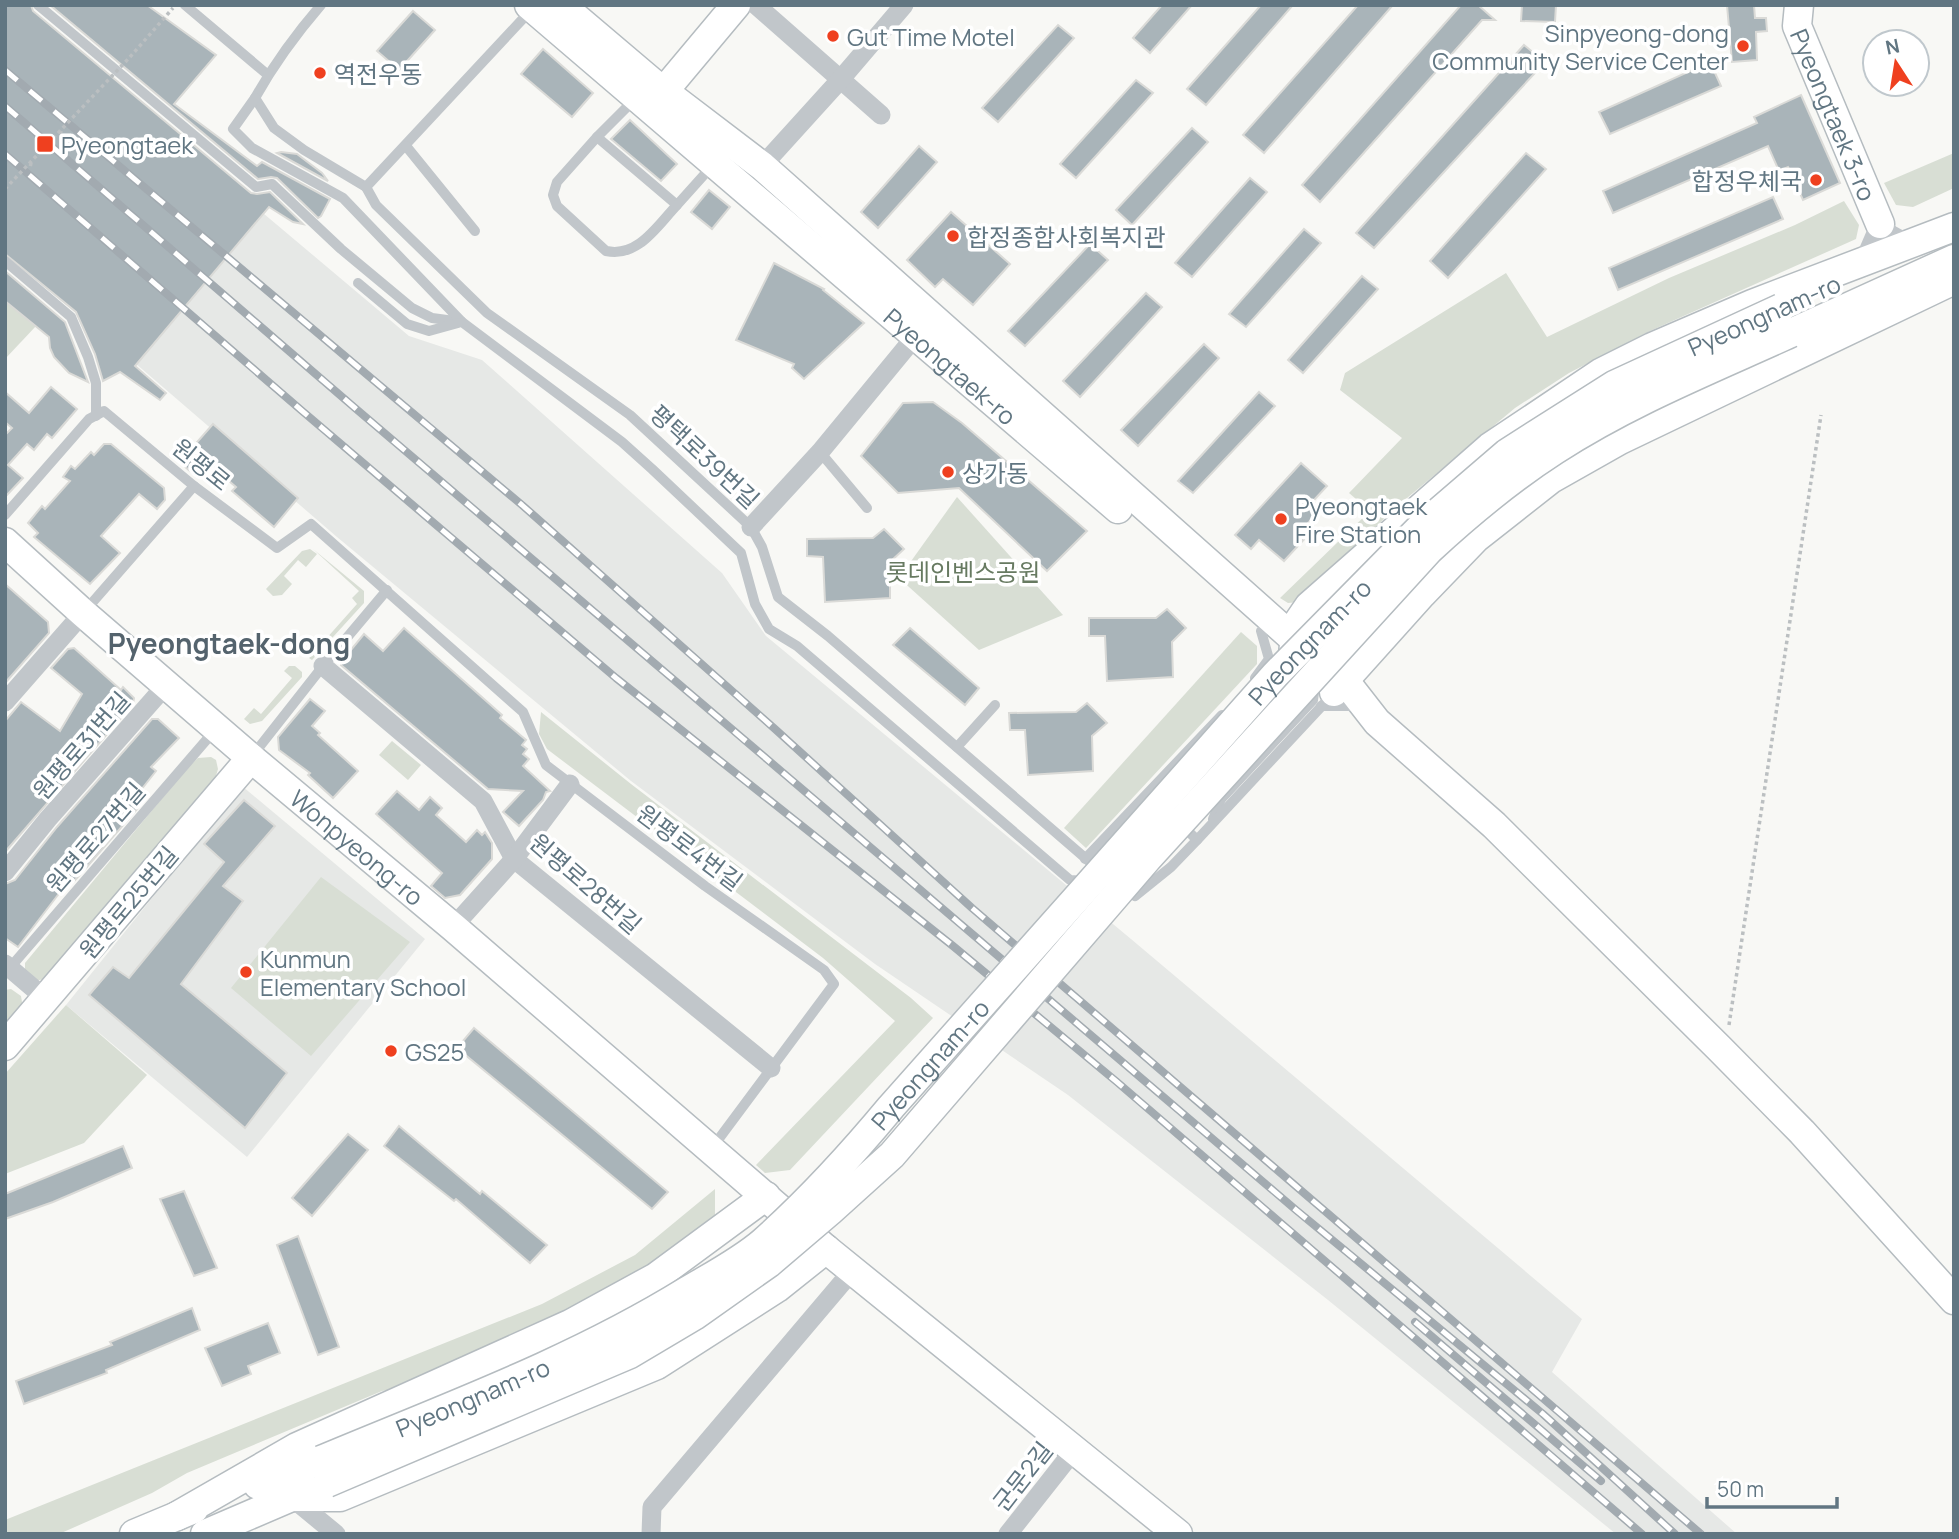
<svg xmlns="http://www.w3.org/2000/svg" width="1959" height="1539" font-family="Manrope,'Noto Sans KR',sans-serif">
	<style>
		.built { fill: #e6e8e6 }
		.green { fill: #d8ded4 }
		.building { fill: #a9b4b9; stroke: #dadad7; stroke-width: 2 }
		.lines { fill: none; stroke-linecap: round; stroke-linejoin: round }
		.secondary-casing { stroke: #b5bcc0; stroke-width: 31 }
		.path { stroke: #bbbfc1; stroke-width: 3.5; stroke-dasharray: 3.5 3.5; stroke-linecap: butt }
		.lane { stroke: #c1c6ca; stroke-width: 10 }
		.street { stroke: #c1c6ca; stroke-width: 19 }
		.secondary { stroke: #fff; stroke-width: 28 }
		.rail-casing { stroke: #a2aab0; stroke-width: 8 }
		.rail { stroke: #fff; stroke-width: 5; stroke-dasharray: 16; stroke-linecap: butt }
		.secondary-bridge-casing { stroke: #b5bcc0; stroke-width: 31; stroke-linecap: butt }
		.path-bridge { stroke: #bbbfc1; stroke-width: 3.5; stroke-dasharray: 3.5 3.5; stroke-linecap: butt }
		.secondary-bridge { stroke: #fff; stroke-width: 28 }
		.poi-dot { fill: #ef401f; stroke: #fff; stroke-width: 2.5 }
		.labels { text-anchor: middle; dominant-baseline: central; stroke-width: 7; stroke-linejoin: round; paint-order: stroke }
		.poi-label { font-size: 24px; fill: #617682; stroke: #fff; text-anchor: start }
		.street-label { font-size: 24px; fill: #617682; stroke: #fff }
		.park-label { font-size: 24px; fill: #677a61; stroke: #fff }
		.quarter-label { font-size: 28px; font-weight: bold; fill: #54636d; stroke: #fff }
	</style>
	<rect width="100%" height="100%" fill="#f8f8f5"/>
	<g class="built">
		<polygon points="16,5 409,336 482,360 722,573 766,636 1131,939 1582,1319 1552,1372 1737,1534 1616,1534 1328,1300 1068,1095 875,964 631,781 337,537 5,251"/>
		<polygon points="242,786 425,939 247,1157 66,1005"/>
	</g>
	<g class="green">
		<polygon points="1954,153 1954,188 1913,207 1896,205 1884,183"/>
		<polygon points="1844,201 1859,225 1856,239 1650,331 1569,373 1515,408 1395,508 1299,602 1288,603 1280,598 1370,511 1349,493 1402,438 1340,390 1345,373 1506,273 1547,337 1669,278 1795,225"/>
		<polygon points="5,301 36,326 5,359"/>
		<polygon points="957,497 1063,615 979,650 899,578"/>
		<polygon points="310,549 317,554 306,567 298,560 284,576 292,584 282,595 273,596 266,589 302,551"/>
		<polygon points="313,549 364,591 364,603 312,660 309,658 357,604 352,598 359,591"/>
		<polygon points="1241,632 1257,646 1257,664 1086,848 1064,828"/>
		<polygon points="289,666 295,666 302,672 302,677 262,721 250,724 244,719 254,708 261,714 292,678 284,671"/>
		<polygon points="541,712 631,784 911,998 933,1018 790,1170 765,1173 756,1165 895,1021 823,958 547,749 539,734"/>
		<polygon points="392,741 421,765 408,780 379,755"/>
		<polygon points="211,757 216,760 218,769 215,779 44,979 35,981 25,971 25,963 189,766 198,758"/>
		<polygon points="321,877 410,942 311,1056 231,988"/>
		<polygon points="11,989 21,996 23,1008 5,1029 5,990"/>
		<polygon points="66,1005 147,1075 84,1143 5,1174 5,1074"/>
		<polygon points="715,1189 715,1217 632,1282 417,1385 382,1391 187,1473 152,1493 59,1534 5,1534 5,1520 542,1304 635,1255"/>
	</g>
	<g class="building">
		<polygon points="5,5 31,5 33,11 251,193 257,194 270,192 303,224 293,222 269,207 135,366 166,393 160,400 120,372 103,381 95,354 76,312 5,254"/>
		<polygon points="50,5 147,5 216,55 174,104 257,166 262,162 330,199 321,216 318,218 277,178 271,177 258,179"/>
		<polygon points="1162,5 1192,5 1150,53 1133,38"/>
		<polygon points="1261,5 1293,5 1206,105 1187,89"/>
		<polygon points="1358,5 1393,5 1264,153 1243,135"/>
		<polygon points="1461,5 1478,5 1495,20 1482,20 1320,202 1302,185"/>
		<polygon points="1522,5 1556,5 1555,22 1521,21"/>
		<polygon points="1727,5 1754,5 1755,18 1766,18 1767,31 1756,32 1757,60 1732,62"/>
		<polygon points="413,11 435,30 399,70 377,51"/>
		<polygon points="1058,25 1074,38 998,122 982,108"/>
		<polygon points="1524,45 1545,62 1374,248 1356,233"/>
		<polygon points="543,49 593,93 572,117 521,74"/>
		<polygon points="1710,62 1721,86 1610,134 1599,112"/>
		<polygon points="1136,80 1153,93 1076,178 1060,164"/>
		<polygon points="1801,95 1840,183 1803,200 1788,167 1779,171 1768,146 1613,213 1603,191 1757,123 1754,117"/>
		<polygon points="630,120 677,164 661,181 611,139"/>
		<polygon points="1192,128 1208,142 1132,225 1116,210"/>
		<polygon points="919,146 937,162 878,228 861,212"/>
		<polygon points="281,152 297,154 322,173 328,181 277,153"/>
		<polygon points="1526,153 1546,169 1448,278 1430,261"/>
		<polygon points="1250,178 1267,192 1192,277 1175,263"/>
		<polygon points="709,190 730,207 712,229 691,212"/>
		<polygon points="1773,197 1783,219 1618,290 1609,268"/>
		<polygon points="951,212 1010,264 973,305 943,279 935,287 907,260"/>
		<polygon points="1304,229 1321,243 1246,327 1229,314"/>
		<polygon points="1090,244 1108,260 1025,346 1008,331"/>
		<polygon points="774,263 824,289 823,290 864,323 804,379 792,368 794,364 736,340"/>
		<polygon points="5,271 65,322 88,382 69,373 54,357 50,348 49,337 5,301"/>
		<polygon points="1362,276 1378,289 1303,373 1288,360"/>
		<polygon points="1146,293 1162,307 1080,397 1063,381"/>
		<polygon points="1204,344 1219,358 1138,446 1121,430"/>
		<polygon points="51,387 77,409 52,438 47,434 34,450 27,444 8,465 23,478 5,497 5,435 12,428 5,422 5,392 29,413"/>
		<polygon points="1259,392 1275,406 1193,493 1178,481"/>
		<polygon points="933,402 962,423 1087,531 1047,571 959,488 898,493 861,456 903,403"/>
		<polygon points="213,424 298,498 274,527 232,491 236,487 208,463 196,476 183,465 194,451 191,449"/>
		<polygon points="104,444 111,444 164,488 165,500 157,509 139,494 101,536 120,553 90,584 34,537 38,533 28,523 42,506 45,509 70,481 63,477 71,466 75,469 91,452 94,455"/>
		<polygon points="1301,463 1327,486 1313,501 1321,510 1303,528 1310,533 1284,561 1259,540 1251,549 1235,535"/>
		<polygon points="884,529 904,549 890,562 890,598 825,602 823,557 807,556 807,539 873,538"/>
		<polygon points="5,584 48,622 49,633 5,683"/>
		<polygon points="1167,609 1186,628 1172,642 1173,677 1107,681 1105,636 1089,636 1089,618 1156,618"/>
		<polygon points="404,628 502,715 500,718 526,740 522,745 527,749 523,754 529,759 523,766 550,791 546,792 543,800 519,826 503,812 523,791 488,789 341,665 341,662 364,634 383,651"/>
		<polygon points="910,628 979,688 965,705 893,645"/>
		<polygon points="74,648 121,690 123,687 134,698 133,704 5,852 5,721 21,702 60,731 82,694 51,668 68,649"/>
		<polygon points="310,699 325,711 312,726 320,733 318,735 358,771 333,798 308,775 310,773 279,750 278,737"/>
		<polygon points="1087,703 1107,723 1092,736 1093,771 1028,775 1025,730 1010,730 1009,713 1076,712"/>
		<polygon points="152,719 158,719 179,738 151,767 156,771 137,795 143,799 138,808 85,869 67,889 64,887 18,947 5,938 5,884 15,880 57,827"/>
		<polygon points="397,791 419,810 430,797 442,808 436,815 466,842 477,830 482,835 485,832 492,843 492,859 460,895 445,898 431,886 442,873 376,814"/>
		<polygon points="244,800 275,826 223,886 243,901 181,984 287,1073 245,1128 89,995 113,967 129,978 224,862 204,844"/>
		<polygon points="474,1028 577,1115 668,1192 652,1209 457,1048"/>
		<polygon points="399,1126 480,1194 482,1191 547,1245 530,1263 456,1199 454,1201 384,1146"/>
		<polygon points="348,1134 368,1150 312,1216 292,1198"/>
		<polygon points="123,1146 132,1168 53,1202 5,1219 5,1194"/>
		<polygon points="184,1191 217,1268 194,1276 160,1199"/>
		<polygon points="298,1236 339,1347 318,1355 277,1245"/>
		<polygon points="192,1308 200,1330 106,1370 107,1373 24,1404 16,1381 112,1345 110,1342"/>
		<polygon points="268,1323 280,1353 248,1366 251,1374 222,1386 205,1348"/>
	</g>
	<g class="lines">
		<defs>
			<g id="secondary">
				<path id="s1" d="M 529,5 L 1118,509"/>
				<polyline points="561,5 653,83 762,166 1295,640 1345,681 1377,722 1494,825 1719,1048 1802,1132 1954,1300"/>
				<path id="s2" d="M 1799,5 L 1797,26 L 1880,224"/>
				<polyline points="646,95 664,91 736,5"/>
				<polyline points="1791,333 1954,259"/>
				<path id="s3" d="M 5,542 L 83,613 L 251,758 L 453,927 L 826,1249 L 1178,1534"/>
				<polyline points="1293,655 1296,625 1309,606 1490,447 1602,372 1652,347 1752,304 1954,227"/>
				<polyline points="1334,692 1422,594 1476,538 1551,479 1620,440 1954,280"/>
				<polyline points="5,1046 251,758"/>
				<polyline points="258,1485 321,1460"/>
				<polyline points="291,1497 340,1497 657,1365 777,1288 826,1249"/>
				<polyline points="177,1516 297,1447 570,1324 656,1277 766,1196"/>
				<polyline points="134,1534 194,1509"/>
				<polyline points="205,1534 308,1490"/>
			</g>
		</defs>
		<use href="#secondary" class="secondary-casing"/>
		<g class="path">
			<polyline points="130,57 173,8"/>
			<polyline points="59,132 65,134"/>
			<polyline points="29,164 34,165"/>
			<polyline points="1729,1025 1821,415"/>
		</g>
		<g class="lane">
			<polyline points="38,5 256,187 272,184 341,249 412,308 432,318 462,322"/>
			<polyline points="185,5 268,75"/>
			<path d="M 321,5 C 296,34 274,64 255,98 L 274,128 L 304,150 L 366,187"/>
			<polyline points="532,9 366,187 376,205 487,313 630,415 751,527 762,547 778,597 828,636 1098,869"/>
			<polyline points="255,98 233,129 252,148 343,198 462,322 622,442 652,469 741,553 755,604 769,629 797,646 1070,880 1086,881"/>
			<polyline points="636,98 597,137 677,205 712,166"/>
			<path d="M 597,137 L 557,182 L 553,195 L 557,206 L 606,251 C 638,258 657,226 677,205"/>
			<polyline points="406,146 475,231"/>
			<polyline points="5,261 71,317 88,357 96,383 96,416"/>
			<polyline points="358,283 407,324 429,331 458,323"/>
			<polyline points="820,452 867,508"/>
			<polyline points="5,515 89,419 104,411 194,486 277,548 311,524 523,712 546,765 705,886 824,970 834,984 712,1148"/>
			<polyline points="84,612 194,486"/>
			<polyline points="1255,678 1269,659 1261,631"/>
			<polyline points="1321,706 1351,706"/>
			<polyline points="957,747 995,705"/>
			<polyline points="253,755 323,666 387,590"/>
			<polyline points="1213,819 1221,799 1313,700 1315,686"/>
			<polyline points="1181,824 1197,840 1333,694"/>
			<polyline points="1085,859 1222,715"/>
			<polyline points="1125,888 1135,896 1171,867 1197,840"/>
			<polyline points="8,970 215,730"/>
		</g>
		<g class="street">
			<polyline points="756,5 881,115"/>
			<polyline points="762,166 840,80 904,5"/>
			<polyline points="1864,261 1880,224 1890,234 1908,244"/>
			<polyline points="751,527 820,452 923,327"/>
			<polyline points="323,666 483,801 514,859 771,1068"/>
			<polyline points="5,702 83,613"/>
			<polyline points="5,872 48,819 167,684"/>
			<polyline points="453,927 514,859 570,784"/>
			<polyline points="5,964 46,999"/>
			<polyline points="291,1497 336,1534"/>
			<polyline points="651,1534 652,1507 852,1271"/>
			<polyline points="1008,1534 1075,1449"/>
		</g>
		<use href="#secondary" class="secondary"/>
		<defs>
			<g id="rail">
				<polyline points="5,70 522,505 775,729 972,908 1701,1534"/>
				<polyline points="5,106 355,408 1296,1210 1543,1414 1675,1534"/>
				<polyline points="5,154 301,410 616,678 953,946 1117,1082 1642,1534"/>
				<polyline points="1415,1322 1601,1481"/>
			</g>
		</defs>
		<use href="#rail" class="rail-casing"/>
		<use href="#rail" class="rail"/>
		<defs>
			<g id="secondary-bridge">
				<path id="s4" d="M 321,1460 C 445,1408 572,1362 687,1291 C 712,1276 741,1261 763,1242 C 809,1201 852,1154 891,1107 L 1275,675 L 1421,527 L 1507,453 L 1614,385 L 1781,308"/>
				<path d="M 327,1483 L 630,1354 L 694,1316 L 769,1263 L 830,1211 L 892,1155 L 1148,858 L 1429,550 C 1469,513 1510,479 1555,450 C 1629,402 1712,369 1791,333"/>
			</g>
		</defs>
		<use href="#secondary-bridge" class="secondary-bridge-casing"/>
		<polyline class="path-bridge" points="5,189 130,57"/>
		<use href="#secondary-bridge" class="secondary-bridge"/>
	</g>
	<g class="poi-dot">
		<circle cx="833" cy="36" r="7"/>
		<circle cx="1743" cy="46" r="7"/>
		<circle cx="320" cy="73" r="7"/>
		<rect x="36" y="135" width="18" height="18" rx="3.5"/>
		<circle cx="1816" cy="180" r="7"/>
		<circle cx="953" cy="236" r="7"/>
		<circle cx="948" cy="472" r="7"/>
		<circle cx="1281" cy="519" r="7"/>
		<circle cx="246" cy="972" r="7"/>
		<circle cx="391" cy="1051" r="7"/>
	</g>
	<g class="labels">
		<g class="poi-label">
			<text x="1729" y="32" text-anchor="end">Sinpyeong-dong<tspan x="1729" dy="28">Community Service Center</tspan></text>
			<text x="847" y="36">Gut Time Motel</text>
			<text x="334" y="73">역전우동</text>
			<text x="61" y="144">Pyeongtaek</text>
			<text x="1802" y="180" text-anchor="end">합정우체국</text>
			<text x="967" y="236">합정종합사회복지관</text>
			<text x="962" y="472">상가동</text>
			<text x="1295" y="505">Pyeongtaek<tspan x="1295" dy="28">Fire Station</tspan></text>
			<text x="260" y="958">Kunmun<tspan x="260" dy="28">Elementary School</tspan></text>
			<text x="405" y="1051">GS25</text>
		</g>
		<g class="street-label">
			<text stroke="none"><textPath href="#s2" startOffset="117">Pyeongtaek 3-ro</textPath></text>
			<text transform="translate(1764 315) rotate(-24)">Pyeongnam-ro</text>
			<text stroke="none"><textPath href="#s1" startOffset="555">Pyeongtaek-ro</textPath></text>
			<text transform="translate(705 456) rotate(43)">평택로39번길</text>
			<text transform="translate(202 464) rotate(39)">원평로</text>
			<text stroke="none"><textPath href="#s4" startOffset="1306">Pyeongnam-ro</textPath></text>
			<text transform="translate(81 745) rotate(-49)">원평로31번길</text>
			<text transform="translate(95 837) rotate(-49)">원평로27번길</text>
			<text stroke="none"><textPath href="#s3" startOffset="466">Wonpyeong-ro</textPath></text>
			<text transform="translate(690 847) rotate(37)">원평로4번길</text>
			<text transform="translate(586 883) rotate(41)">원평로28번길</text>
			<text transform="translate(128 902) rotate(-50)">원평로25번길</text>
			<text stroke="none"><textPath href="#s4" startOffset="738">Pyeongnam-ro</textPath></text>
			<text stroke="none"><textPath href="#s4" startOffset="164">Pyeongnam-ro</textPath></text>
			<text transform="translate(1022 1476) rotate(-52)">군문2길</text>
		</g>
		<g class="park-label">
			<text x="963" y="571">롯데인벤스공원</text>
		</g>
		<g class="quarter-label">
			<text x="229" y="643">Pyeongtaek-dong</text>
		</g>
	</g>
	<rect width="1959" height="1539" fill="none" stroke="#617682" stroke-width="14"/>
	<g transform="translate(1896 63) rotate(348)"><circle r="33" fill="#ffffff" stroke="#c0c8cd" stroke-width="2"/>
	<path d="M0-5L12 26L0 18L-12 26Z" fill="#ef401f"/>
	<text y="-10" font-size="19" font-weight="bold" text-anchor="middle" fill="#617682">N</text>
	</g>
	<path d="M1707 1497v10h130v-10" fill="none" stroke="#617682" stroke-width="3.5"/>
	<text x="1717" y="1497" font-size="21" fill="#617682" stroke="#ffffff" stroke-width="5" paint-order="stroke">50 m</text>
</svg>
